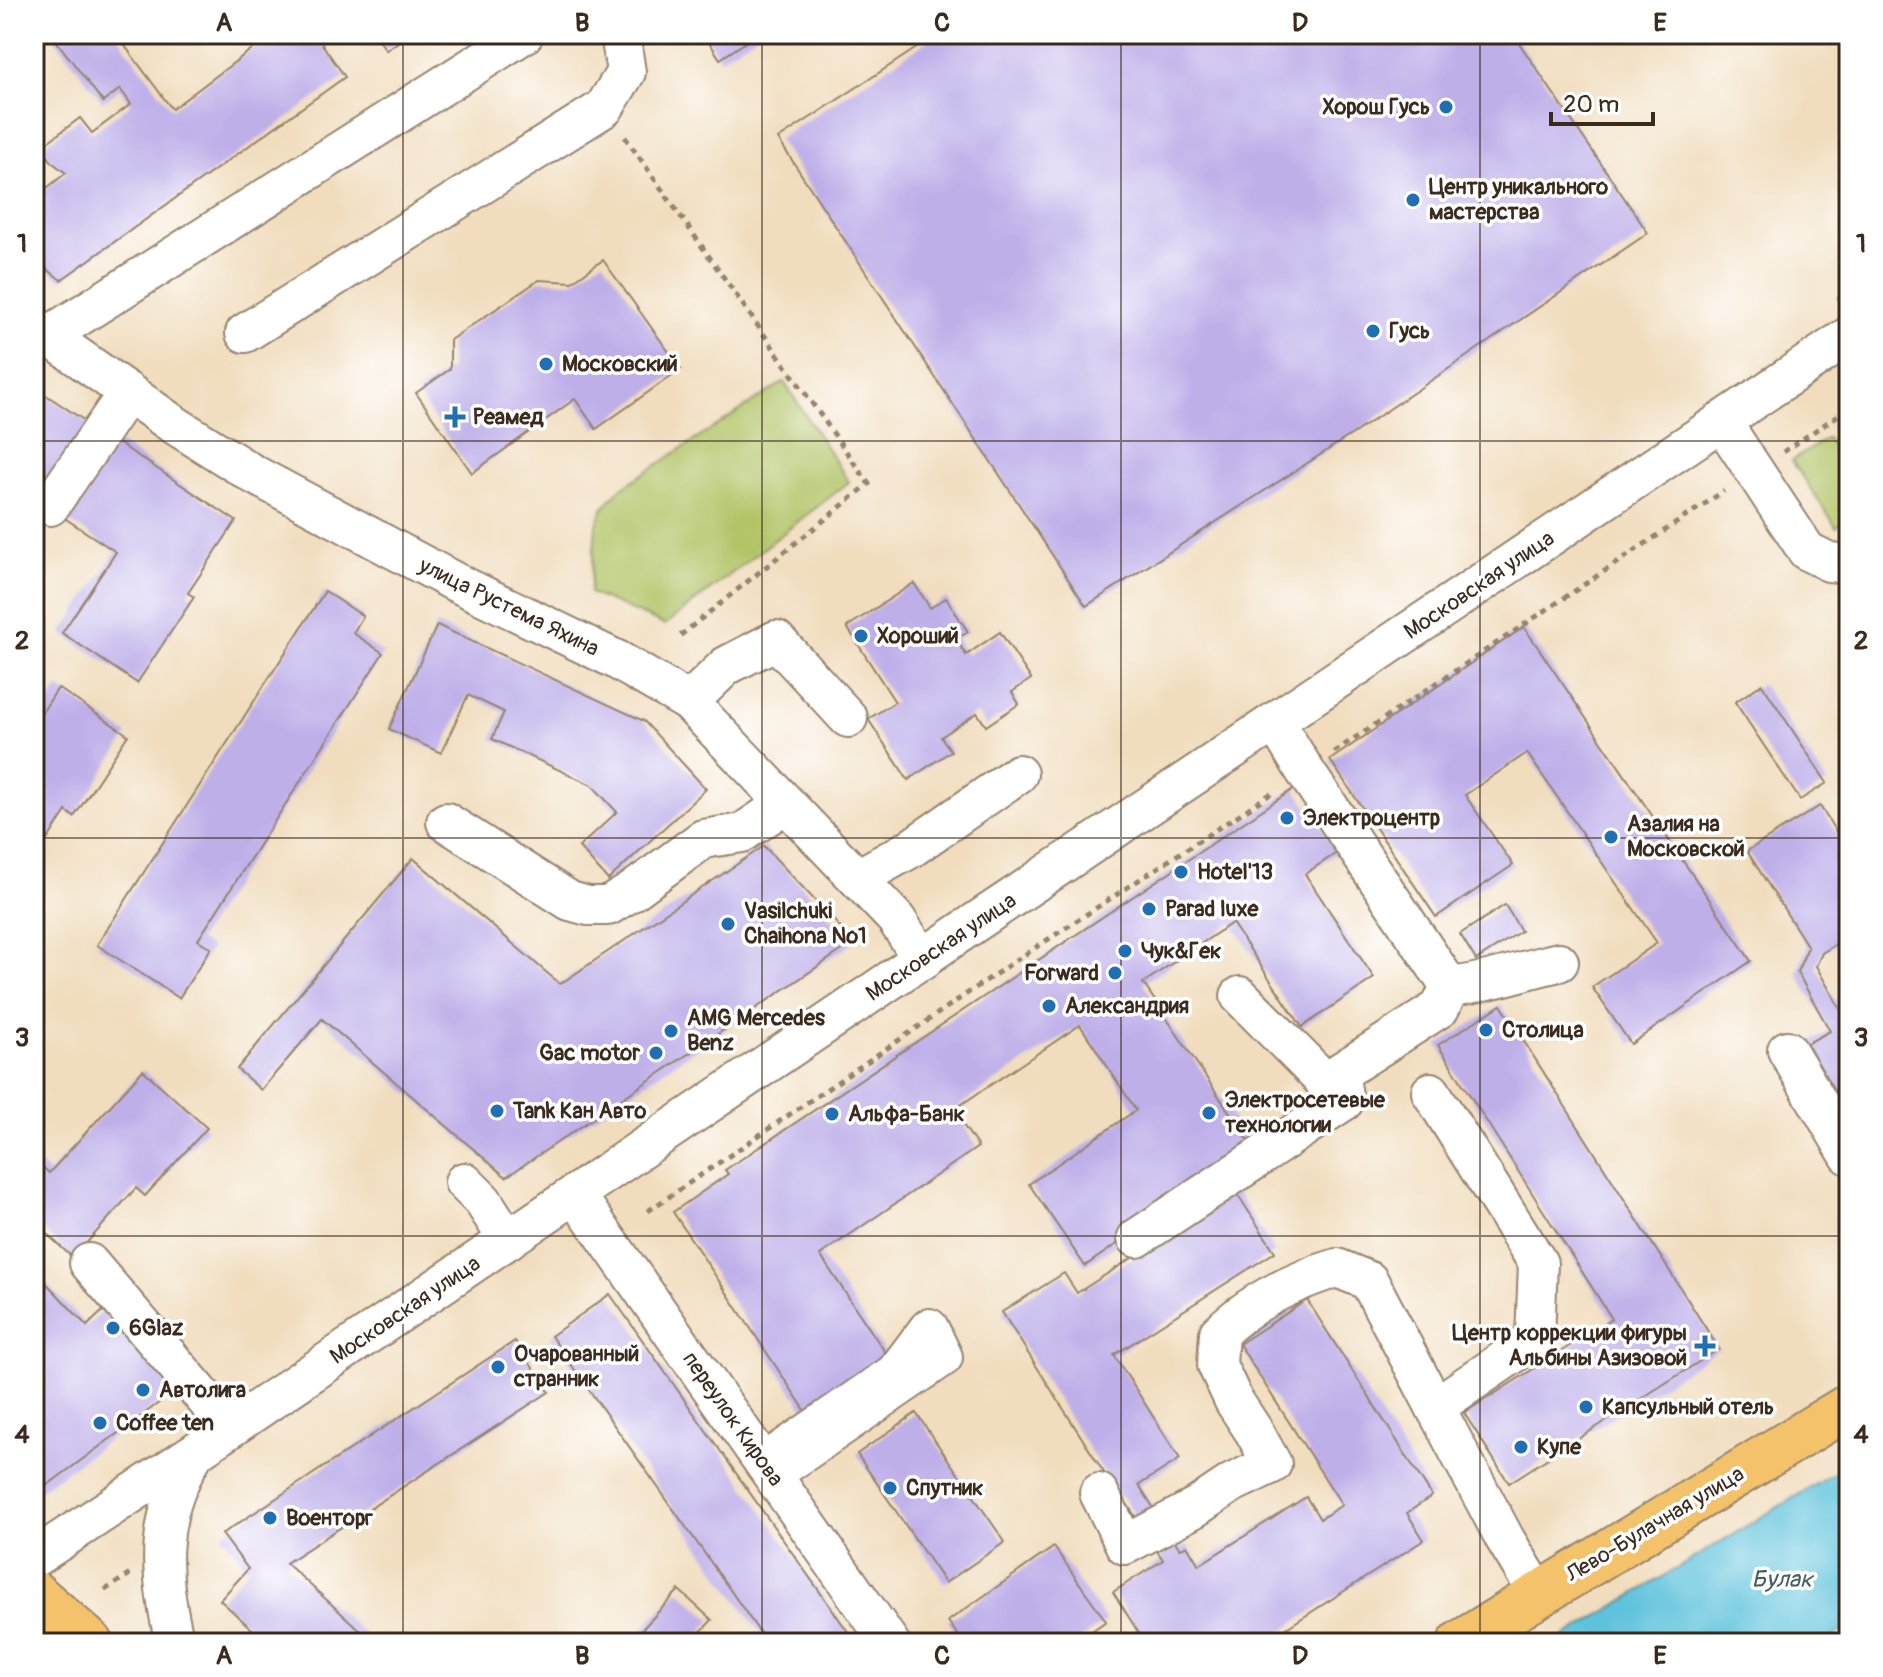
<svg xmlns="http://www.w3.org/2000/svg" width="1883" height="1677" font-family="Pangolin,sans-serif">
	<style>
		.green { fill: #b2c467; stroke: #767742; stroke-width: 2 }
		.water { fill: #5ec2dc; stroke: #4c767d; stroke-width: 2 }
		.building { fill: #beafe9 }
		.lines { fill: none; stroke-linecap: round; stroke-linejoin: round }
		.minor-casing { stroke: #96846e; stroke-width: 42 }
		.major-casing { stroke: #96846e; stroke-width: 48 }
		.path { stroke: #96846e; stroke-width: 5; stroke-dasharray: 6 6; stroke-linecap: butt }
		.minor { stroke: #fff; stroke-width: 38 }
		.major { stroke: #f3c26a; stroke-width: 44 }
		.grid { fill: none; stroke: #3b2a1e; stroke-width: 2; stroke-opacity: 0.55 }
		.poi-dot { fill: #1f6fb2; stroke: #fff; stroke-width: 3 }
		.labels { text-anchor: middle; dominant-baseline: central; stroke-width: 7; stroke-linejoin: round; paint-order: stroke }
		.poi-label { font-size: 22px; font-weight: bold; fill: #3b2a1e; stroke: #fff; text-anchor: start }
		.street-label { font-size: 22px; fill: #3b2a1e; stroke: #fff }
		.water-label { font-size: 24px; font-style: italic; fill: #475f60; stroke: #fff }
		.neatline { fill: none; stroke: #3b2a1e; stroke-width: 3 }
		.grid-label { font-size: 26px; text-anchor: middle; font-weight: bold; fill: #3b2a1e }
	</style>
	<rect width="100%" height="100%" fill="#fff"/>
	<filter id="ink" filterUnits="userSpaceOnUse"><feTurbulence type="fractalNoise" baseFrequency=".0125" numOctaves="2"/><feDisplacementMap in="SourceGraphic" scale="16" xChannelSelector="R" yChannelSelector="G"/><feConvolveMatrix kernelMatrix="1 2 1 2 8 2 1 2 1" color-interpolation-filters="sRGB"/></filter>
	<filter id="wash" filterUnits="userSpaceOnUse"><feTurbulence type="fractalNoise" baseFrequency=".006" numOctaves="4" result="noise"/><feDisplacementMap in="SourceGraphic" scale="32" xChannelSelector="R" yChannelSelector="G"/><feGaussianBlur stdDeviation="1.8" result="paint"/><feColorMatrix in="noise" values="0 0 0 0 0 0 0 0 0 0 0 0 0 0 0 0 0 1.4 0 .05"/><feComposite in="paint" operator="in"/></filter>
	<g filter="url(#wash)">
		<rect width="100%" height="100%" fill="#f1ddbe"/>
		<g class="green">
			<polygon points="784,382 849,482 665,625 590,593 596,528 603,508 620,489"/>
			<polygon points="1827,438 1849,471 1849,518 1836,527 1792,461"/>
		</g>
		<polygon class="water" points="1849,1464 1849,1627 1822,1643 1554,1643"/>
		<g id="blocks">
			<g class="building">
				<polygon points="51,34 116,34 172,109 272,34 315,34 345,77 61,280 34,259 34,198 66,173 53,163 41,147 80,118 92,133 131,104 120,89 103,102"/>
				<polygon points="375,34 410,34 386,50"/>
				<polygon points="704,34 758,34 720,59"/>
				<polygon points="938,34 1513,34 1648,233 1357,431 1086,606 778,139"/>
				<polygon points="603,260 681,369 596,429 575,399 472,473 416,393 450,369 450,340 539,280 572,282"/>
				<polygon points="34,387 236,521 188,593 194,597 137,683 62,633 116,552 34,498"/>
				<polygon points="914,583 930,608 946,598 968,632 956,639 966,655 1000,632 1031,679 1012,692 1019,704 986,726 977,713 941,737 951,751 908,780 868,719 895,702 847,627"/>
				<polygon points="325,591 363,616 353,633 383,653 198,940 211,948 179,998 97,945"/>
				<polygon points="437,625 644,721 706,789 608,880 579,847 617,812 592,785 492,739 504,712 468,695 441,753 389,729"/>
				<polygon points="1524,627 1751,961 1631,1044 1592,987 1657,943 1527,753 1465,795 1513,865 1436,917 1330,760"/>
				<polygon points="1762,684 1827,783 1800,800 1735,702"/>
				<polygon points="58,688 128,735 74,817 66,811 38,854 34,851 34,725"/>
				<polygon points="1295,788 1338,852 1305,874 1374,978 1302,1027 1232,923 1143,983 1254,1149 1085,1266 1029,1184 1136,1110 1080,1025 953,1110 978,1147 820,1255 889,1358 807,1413 673,1212 728,1174 725,1170"/>
				<polygon points="1820,806 1849,853 1849,936 1822,953 1816,966 1847,1021 1849,1020 1849,1127 1804,1045 1830,1031 1797,972 1808,947 1747,851"/>
				<polygon points="764,846 854,942 506,1177 322,1019 261,1090 237,1069 413,858 560,984"/>
				<polygon points="1505,905 1521,931 1476,960 1460,934"/>
				<polygon points="1501,1005 1719,1349 1509,1483 1464,1413 1612,1319 1438,1045"/>
				<polygon points="143,1070 207,1128 145,1196 136,1188 73,1258 34,1222 34,1159 49,1173"/>
				<polygon points="1236,1192 1275,1252 1114,1355 1180,1459 1139,1485 1180,1549 1187,1545 1199,1565 1306,1497 1320,1519 1342,1505 1239,1344 1307,1300 1432,1496 1407,1513 1424,1540 1263,1643 1145,1643 1113,1592 1163,1560 1122,1496 1120,1498 1002,1312 1064,1273 1077,1293"/>
				<polygon points="34,1270 87,1326 108,1306 181,1382 160,1402 34,1495"/>
				<polygon points="610,1294 776,1530 856,1643 767,1643 717,1571 551,1336"/>
				<polygon points="515,1341 549,1392 286,1563 374,1643 267,1643 220,1600 248,1569 222,1534"/>
				<polygon points="916,1413 1005,1542 945,1583 857,1454"/>
				<polygon points="1054,1547 1106,1621 1075,1643 963,1643 948,1621"/>
				<polygon points="679,1590 712,1620 690,1643 629,1643"/>
			</g>
		</g>
	</g>
	<g filter="url(#ink)">
		<use href="#blocks" fill-opacity="0" stroke="#96846e" stroke-width="2"/>
		<g class="lines">
			<defs>
				<g id="minor">
					<polyline points="34,326 170,422 253,474 455,582 617,660 689,702 896,919 923,960"/>
					<polyline points="245,333 604,108 626,72 620,34"/>
					<polyline points="48,336 524,34"/>
					<polyline points="1722,422 1807,551 1829,562 1849,564"/>
					<polyline points="50,506 128,392"/>
					<polyline points="689,702 726,666 776,640 848,718"/>
					<polyline points="446,822 570,901 588,906 608,906 631,892 703,839 742,833 785,804"/>
					<polyline points="858,878 910,849 1018,774"/>
					<path d="M 1450,987 C 1487,983 1522,970 1559,962"/>
					<polyline points="1240,996 1344,1101"/>
					<polyline points="1787,1050 1849,1155"/>
					<polyline points="1431,1092 1538,1263 1535,1339 1435,1407 1505,1539 1539,1595"/>
					<polyline points="464,1182 483,1201 508,1240"/>
					<polyline points="576,1195 890,1643"/>
					<polyline points="1137,1238 1344,1101 1339,1073 1440,1008 1450,987 1305,771 1275,722"/>
					<polyline points="89,1263 230,1428"/>
					<polyline points="764,1463 895,1373 929,1328 943,1357 772,1474"/>
					<path d="M 1099,1493 L 1125,1545 L 1193,1509 L 1232,1483 L 1272,1464 L 1255,1433 L 1234,1401 L 1217,1365 L 1219,1333 C 1251,1302 1294,1281 1337,1268 L 1369,1281 L 1435,1407"/>
					<polyline points="34,1558 195,1452 982,918 1849,336"/>
					<path d="M 175,1643 C 158,1572 155,1518 194,1454"/>
				</g>
				<g id="major">
					<polyline points="34,1593 91,1643"/>
					<polyline points="1460,1643 1849,1406"/>
				</g>
			</defs>
			<use href="#minor" class="minor-casing"/>
			<use href="#major" class="major-casing"/>
			<g class="path">
				<polyline points="625,137 869,484 676,639"/>
				<polyline points="1838,300 1849,292"/>
				<polyline points="1783,452 1849,408"/>
				<polyline points="1334,752 1724,491"/>
				<polyline points="648,1211 1012,963 1275,791"/>
				<polyline points="105,1590 130,1574"/>
			</g>
			<use href="#minor" class="minor"/>
			<use href="#major" class="major"/>
		</g>
	</g>
	<path class="grid" d="M 403,34 L 403,1643M 762,34 L 762,1643M 1121,34 L 1121,1643M 1480,34 L 1480,1643M 34,441 L 1849,441M 34,838 L 1849,838M 34,1236 L 1849,1236"/>
	<g class="poi-dot">
		<circle cx="1446" cy="107" r="8"/>
		<circle cx="1413" cy="200" r="8"/>
		<circle cx="1373" cy="331" r="8"/>
		<circle cx="546" cy="364" r="8"/>
		<path d="M451 405h8v8h8v8h-8v8h-8v-8h-8v-8h8z"/>
		<circle cx="861" cy="636" r="8"/>
		<circle cx="1287" cy="818" r="8"/>
		<circle cx="1611" cy="837" r="8"/>
		<circle cx="1181" cy="872" r="8"/>
		<circle cx="1149" cy="909" r="8"/>
		<circle cx="728" cy="924" r="8"/>
		<circle cx="1125" cy="951" r="8"/>
		<circle cx="1115" cy="973" r="8"/>
		<circle cx="1049" cy="1006" r="8"/>
		<circle cx="1486" cy="1030" r="8"/>
		<circle cx="671" cy="1031" r="8"/>
		<circle cx="656" cy="1053" r="8"/>
		<circle cx="497" cy="1111" r="8"/>
		<circle cx="1209" cy="1113" r="8"/>
		<circle cx="832" cy="1114" r="8"/>
		<circle cx="113" cy="1328" r="8"/>
		<path d="M1701 1334h8v8h8v8h-8v8h-8v-8h-8v-8h8z"/>
		<circle cx="498" cy="1367" r="8"/>
		<circle cx="143" cy="1390" r="8"/>
		<circle cx="1586" cy="1407" r="8"/>
		<circle cx="100" cy="1423" r="8"/>
		<circle cx="1521" cy="1447" r="8"/>
		<circle cx="890" cy="1488" r="8"/>
		<circle cx="270" cy="1518" r="8"/>
	</g>
	<g class="labels">
		<g class="poi-label">
			<text x="1430" y="107" text-anchor="end">Хорош Гусь</text>
			<text x="1429" y="187">Центр уникального<tspan x="1429" dy="25">мастерства</tspan></text>
			<text x="1389" y="331">Гусь</text>
			<text x="562" y="364">Московский</text>
			<text x="473" y="417">Реамед</text>
			<text x="877" y="636">Хороший</text>
			<text x="1303" y="818">Электроцентр</text>
			<text x="1627" y="824">Азалия на<tspan x="1627" dy="25">Московской</tspan></text>
			<text x="1197" y="872">Hotel'13</text>
			<text x="1165" y="909">Parad luxe</text>
			<text x="744" y="911">Vasilchuki<tspan x="744" dy="25">Chaihona №1</tspan></text>
			<text x="1141" y="951">Чук&amp;Гек</text>
			<text x="1099" y="973" text-anchor="end">Forward</text>
			<text x="1065" y="1006">Александрия</text>
			<text x="687" y="1018">AMG Mercedes<tspan x="687" dy="25">Benz</tspan></text>
			<text x="1502" y="1030">Столица</text>
			<text x="640" y="1053" text-anchor="end">Gac motor</text>
			<text x="1225" y="1100">Электросетевые<tspan x="1225" dy="25">технологии</tspan></text>
			<text x="513" y="1111">Tank Кан Авто</text>
			<text x="848" y="1114">Альфа-Банк</text>
			<text x="129" y="1328">6Glaz</text>
			<text x="1687" y="1333" text-anchor="end">Центр коррекции фигуры<tspan x="1687" dy="25">Альбины Азизовой</tspan></text>
			<text x="514" y="1354">Очарованный<tspan x="514" dy="25">странник</tspan></text>
			<text x="159" y="1390">Автолига</text>
			<text x="1602" y="1407">Капсульный отель</text>
			<text x="116" y="1423">Coffee ten</text>
			<text x="1537" y="1447">Купе</text>
			<text x="906" y="1488">Спутник</text>
			<text x="286" y="1518">Военторг</text>
		</g>
		<g class="street-label">
			<text transform="translate(1479 585) rotate(-34)">Московская улица</text>
			<text transform="translate(509 607) rotate(26)">улица Рустема Яхина</text>
			<text transform="translate(941 947) rotate(-34)">Московская улица</text>
			<text transform="translate(405 1310) rotate(-34)">Московская улица</text>
			<text transform="translate(733 1419) rotate(55)">переулок Кирова</text>
			<text transform="translate(1655 1524) rotate(-31)">Лево-Булачная улица</text>
		</g>
		<g class="water-label">
			<text x="1782" y="1579">Булак</text>
		</g>
	</g>
	<rect width="1883" height="1677" fill="none" stroke="#fff" stroke-width="88"/>
	<path d="M1551 112v12h102v-12" fill="none" stroke="#3b2a1e" stroke-width="4"/>
	<text x="1563" y="112" font-size="24" fill="#3b2a1e" stroke="#ffffff" stroke-width="6" paint-order="stroke">20 m</text>
	<rect x="44" y="44" width="1795" height="1589" class="neatline"/>
	<g class="grid-label">
		<text x="224" y="31">A</text>
		<text x="582" y="31">B</text>
		<text x="942" y="31">C</text>
		<text x="1300" y="31">D</text>
		<text x="1660" y="31">E</text>
		<text x="22" y="252">1</text>
		<text x="1861" y="252">1</text>
		<text x="22" y="649">2</text>
		<text x="1861" y="649">2</text>
		<text x="22" y="1046">3</text>
		<text x="1861" y="1046">3</text>
		<text x="22" y="1443">4</text>
		<text x="1861" y="1443">4</text>
		<text x="224" y="1664">A</text>
		<text x="582" y="1664">B</text>
		<text x="942" y="1664">C</text>
		<text x="1300" y="1664">D</text>
		<text x="1660" y="1664">E</text>
	</g>
</svg>
